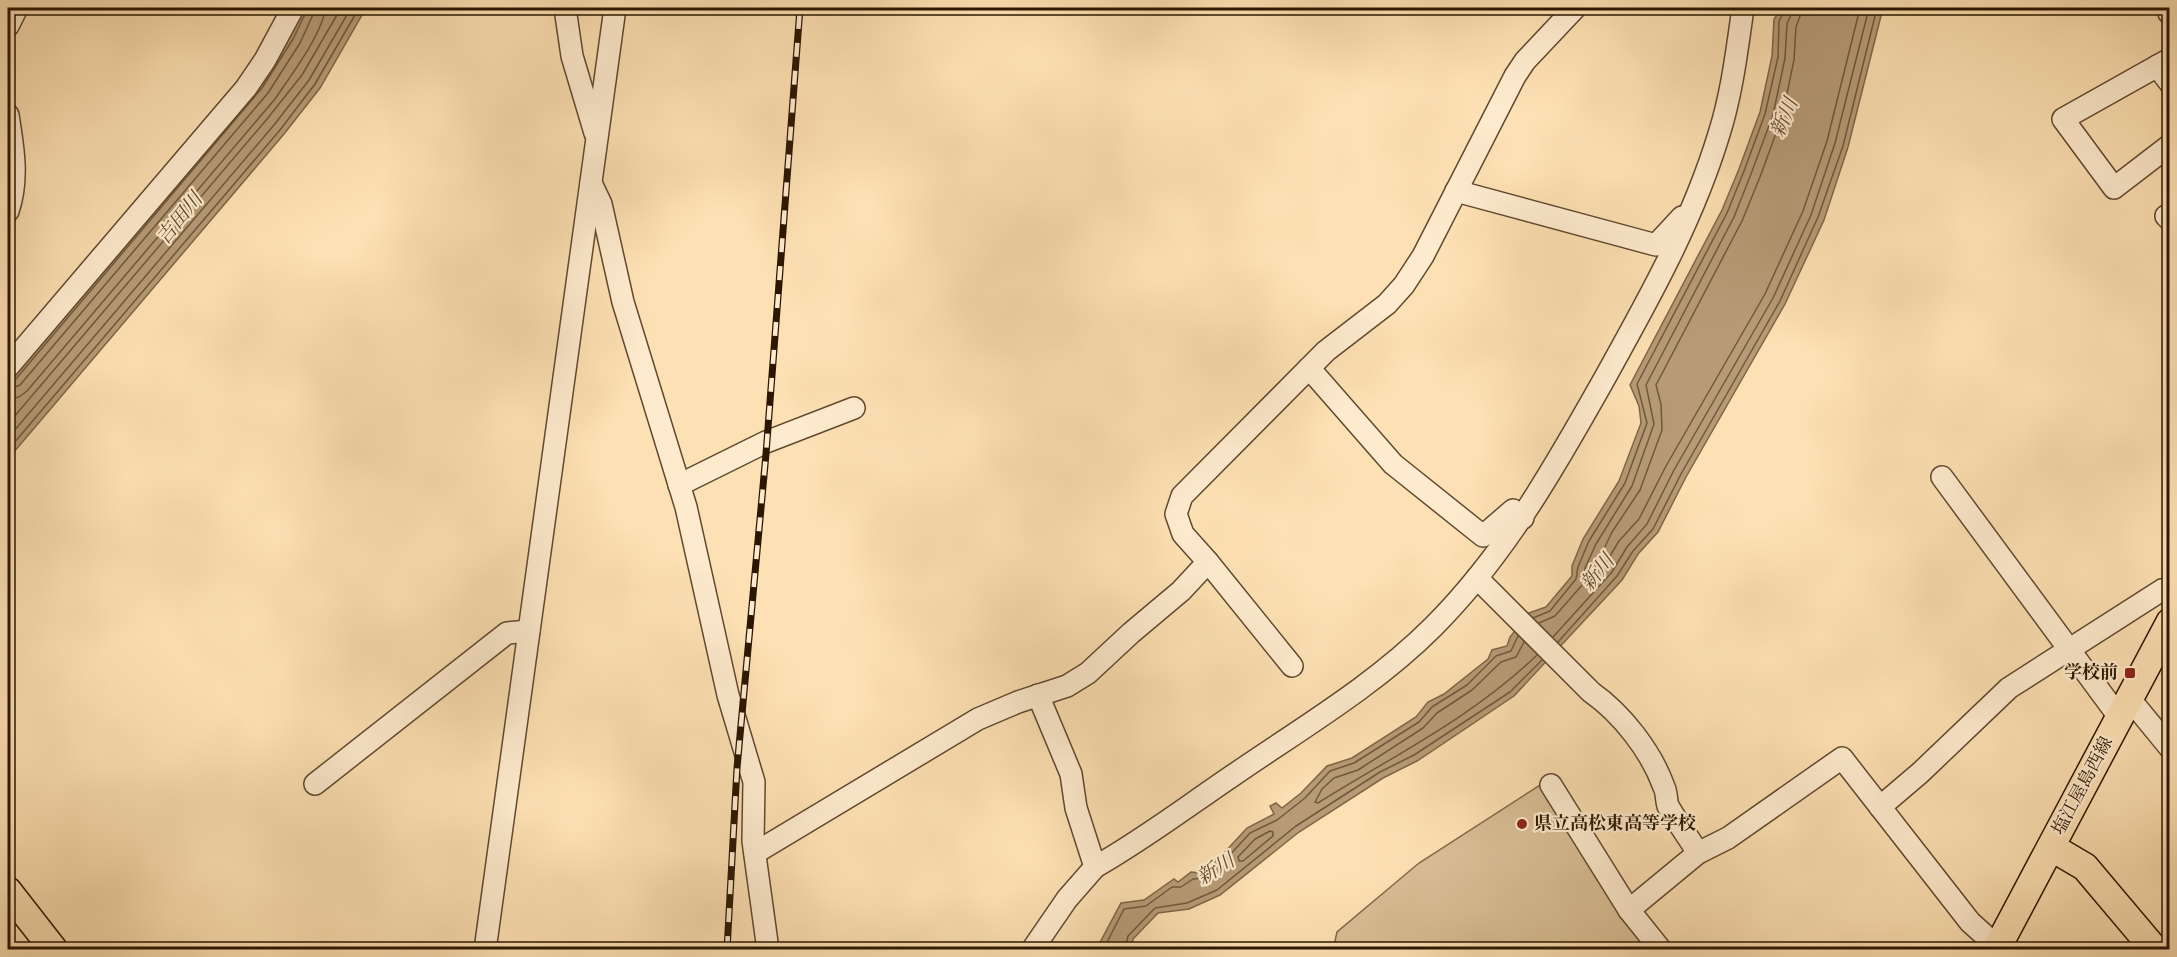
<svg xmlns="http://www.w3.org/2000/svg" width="2177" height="957" font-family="'IM FELL DW Pica','Noto Serif JP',serif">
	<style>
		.grass { fill: #d9be95; stroke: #826a4b; stroke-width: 1.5 }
		.water { fill: #b69b76; stroke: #7e6647; stroke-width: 1.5 }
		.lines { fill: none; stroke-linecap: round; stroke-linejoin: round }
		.shore { stroke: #70583c; stroke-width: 1.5 }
		.minor-casing { stroke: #60482e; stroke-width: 24 }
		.major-casing { stroke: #2b1601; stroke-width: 30 }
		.minor { stroke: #feebce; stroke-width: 21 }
		.major { stroke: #fde0b3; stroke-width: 27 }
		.rail-casing { stroke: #2b1601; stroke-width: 7 }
		.rail { stroke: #feebce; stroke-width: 4.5; stroke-dasharray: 14; stroke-linecap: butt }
		.poi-dot { fill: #8f2418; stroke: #feebce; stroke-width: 2 }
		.labels { text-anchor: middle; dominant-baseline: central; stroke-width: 4.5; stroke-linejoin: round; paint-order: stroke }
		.poi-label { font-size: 18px; font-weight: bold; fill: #2b1601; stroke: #feebce; text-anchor: end }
		.street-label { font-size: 18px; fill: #2b1601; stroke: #feebce }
		.water-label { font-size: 20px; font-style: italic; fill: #634b30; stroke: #feebce }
	</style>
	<rect width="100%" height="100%" fill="#fde0b3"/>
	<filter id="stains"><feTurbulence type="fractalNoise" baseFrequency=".00333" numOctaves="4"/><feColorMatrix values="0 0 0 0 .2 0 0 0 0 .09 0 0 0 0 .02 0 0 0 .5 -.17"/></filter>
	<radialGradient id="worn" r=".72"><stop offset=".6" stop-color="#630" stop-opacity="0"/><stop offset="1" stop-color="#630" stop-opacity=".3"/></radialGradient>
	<polygon class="grass" points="1540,785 1618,905 1651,950 1333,950 1337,932 1419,863"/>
	<g class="water">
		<polygon points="303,8 366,8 320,88 284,134 8,459 8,379 121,246"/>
		<polygon points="1782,8 1883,8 1848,147 1824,220 1785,304 1686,477 1658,532 1638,554 1622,580 1514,696 1417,761 1383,778 1299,832 1220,895 1189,909 1158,913 1133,939 1131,949 1096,950 1121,903 1144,900 1174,879 1178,882 1191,872 1200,873 1223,854 1247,828 1274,814 1270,806 1276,803 1282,808 1301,793 1327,766 1352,758 1416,717 1428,702 1444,694 1488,659 1492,650 1507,646 1510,637 1529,613 1546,607 1572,576 1572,566 1583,539 1619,481 1641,423 1639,406 1630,385 1722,210 1739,169 1760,112 1772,56 1774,19"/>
	</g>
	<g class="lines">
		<g class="shore">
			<polyline points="1803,8 1796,27 1794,60 1782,117 1760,177 1742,221 1656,385 1661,404 1662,430 1640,490 1612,532 1596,566 1598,570 1604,566 1619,541 1639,519 1666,466 1765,294 1803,211 1827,141 1860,8"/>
			<polyline points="8,382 15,380 262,88 293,39 308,8"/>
			<polyline points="8,390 20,385 268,93 300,43 316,8"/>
			<path d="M 8,399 L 19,397 L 27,391 L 275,99 C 289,78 324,32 325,8"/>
			<polyline points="8,424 267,119 302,75 341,8"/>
			<polyline points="8,438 274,125 309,80 351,8"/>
			<polyline points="8,450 280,130 315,84 359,8"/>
			<polyline points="1533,618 1550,611 1576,579 1578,567 1589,541 1625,483 1647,423 1637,384 1727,213 1744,171 1765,114 1778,57 1779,21 1786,8"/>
			<polyline points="1539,623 1555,616 1583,584 1585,568 1596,544 1632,486 1654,424 1646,385 1734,217 1751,174 1773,115 1785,58 1787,24 1794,8"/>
			<polyline points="1553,637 1612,572 1627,547 1647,524 1674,470 1773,298 1811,215 1835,143 1869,8"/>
			<path d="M 1524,642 L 1516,657 L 1501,662 L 1472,690 L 1437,713 L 1423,728 L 1358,770 L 1334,778 L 1322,789 L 1315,802 L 1318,803 C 1393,756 1473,717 1537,655"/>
			<polyline points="1558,642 1617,576 1633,551 1653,529 1681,474 1780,301 1818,217 1843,146 1877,8"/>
			<polygon points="1270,831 1273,832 1273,836 1243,861 1239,861 1238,857 1255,839"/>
			<polyline points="1103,950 1124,909 1146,906 1172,887 1181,887 1193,879 1204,878 1227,858 1250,833 1277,820 1305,798 1330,771 1354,763 1419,722 1432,707 1467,685 1496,656 1511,651 1518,636"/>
			<polyline points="1125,950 1128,936 1155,908 1187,903 1217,890 1296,826 1380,772 1414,755 1510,692 1542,660"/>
		</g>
		<defs>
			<g id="minor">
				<polyline points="565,8 572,56 595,133"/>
				<polyline points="2169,13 2170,14"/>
				<polyline points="8,26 17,8"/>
				<polyline points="2170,59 2063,119 2114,188 2170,145"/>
				<polyline points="2157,66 2170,83"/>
				<path d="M 8,115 C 13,147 19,179 8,211"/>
				<polyline points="591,183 601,204 623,302 686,507 728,695 754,782 753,841 768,950"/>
				<polyline points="1456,191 1656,245 1682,217"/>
				<polyline points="2166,216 2170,220"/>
				<polyline points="8,367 246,88 265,60 293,8"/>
				<polyline points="1309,368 1393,464 1483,536 1513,510 1523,518"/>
				<polyline points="1942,477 2119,717"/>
				<polyline points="679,485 766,442 854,408"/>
				<polyline points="1208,562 1292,666"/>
				<path d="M 1477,578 L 1591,692 C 1622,714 1651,751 1664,787 C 1667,793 1666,800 1668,806 C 1677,822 1689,838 1698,853"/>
				<polyline points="1038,695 1071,774 1076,808 1095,867"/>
				<polyline points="2129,698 2170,748"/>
				<polyline points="315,784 507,633 529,631"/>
				<polyline points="1551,785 1629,910 1661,950"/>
				<polyline points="1880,807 1920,773 2009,688 2162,590 2170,589"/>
				<polyline points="755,853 978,719 1018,702 1067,686 1088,673 1131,633 1181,591 1208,562 1183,534 1176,514 1182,496 1326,351 1387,304 1404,285 1423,256 1515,76 1525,61 1575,8"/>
				<polyline points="1629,910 1698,853 1728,838 1842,758 1970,922 2001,950"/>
				<polyline points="485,950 615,8"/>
				<path d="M 1032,950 L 1067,899 L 1095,867 C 1143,840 1189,805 1235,774 C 1302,728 1375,685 1433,627 C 1504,556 1553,470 1602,383 C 1647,302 1692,223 1719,134 C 1732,93 1737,50 1743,8"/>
			</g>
			<g id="major">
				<polyline points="2051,847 2085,867 2155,950"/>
				<polyline points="8,891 54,950"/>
				<polyline points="1996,950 2170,622"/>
			</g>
		</defs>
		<use href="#minor" class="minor-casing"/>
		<use href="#major" class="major-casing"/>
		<use href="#minor" class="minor"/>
		<use href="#major" class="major"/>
		<defs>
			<polyline id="rail" points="727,950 737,768 766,454 800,8"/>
		</defs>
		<use href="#rail" class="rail-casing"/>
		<use href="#rail" class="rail"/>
	</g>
	<g class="poi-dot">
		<rect x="2124" y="667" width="12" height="12" rx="3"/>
		<circle cx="1522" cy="824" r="6"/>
	</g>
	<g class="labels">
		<g class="poi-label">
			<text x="2118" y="673">学校前</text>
			<text x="1534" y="824" text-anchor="start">県立高松東高等学校</text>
		</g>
		<g class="street-label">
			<text transform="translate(2083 786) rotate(-62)">塩江屋島西線</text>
		</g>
		<g class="water-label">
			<text transform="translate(1785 118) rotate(-67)">新川</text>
			<text transform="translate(180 219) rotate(-51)">吉田川</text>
			<text transform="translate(1598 573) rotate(-51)">新川</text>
			<text transform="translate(1216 870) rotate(-32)">新川</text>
		</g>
	</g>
	<rect width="2177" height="957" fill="none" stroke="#fde0b3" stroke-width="30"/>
	<rect x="9" y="9" width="2159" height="939" fill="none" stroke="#2b1601" stroke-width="3"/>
	<rect x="15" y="15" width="2147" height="927" fill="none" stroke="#2b1601" stroke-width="1.5"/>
	<rect width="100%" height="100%" filter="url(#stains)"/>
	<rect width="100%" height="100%" fill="url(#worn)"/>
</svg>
